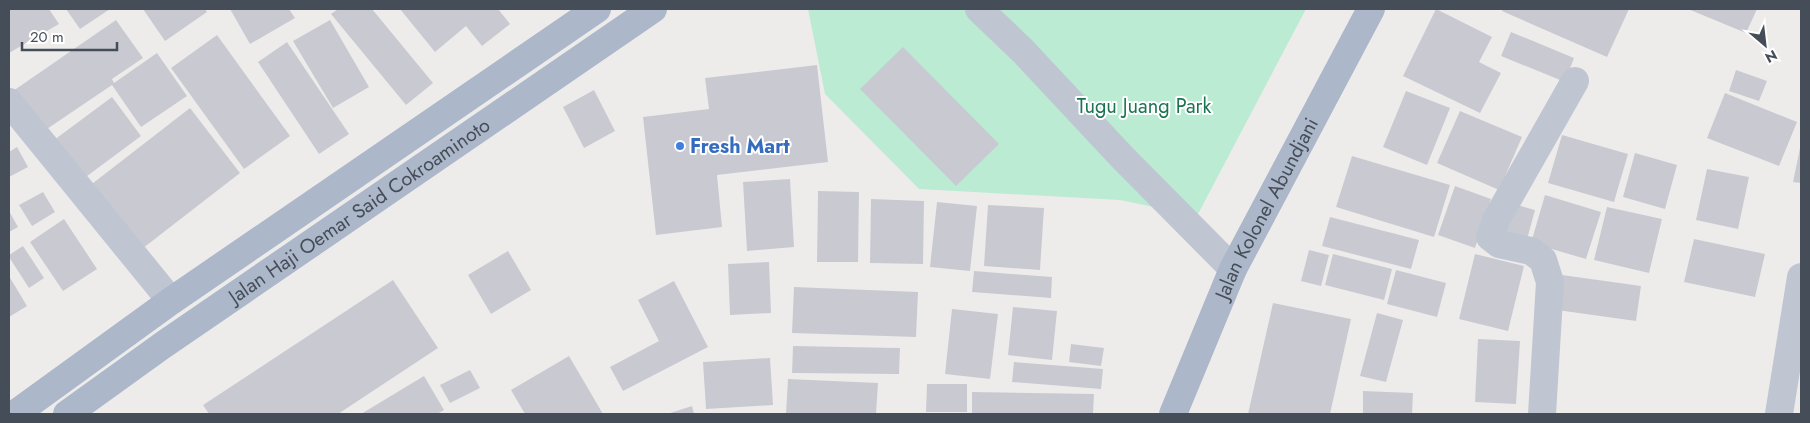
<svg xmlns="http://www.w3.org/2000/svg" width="1810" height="423" font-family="Jost,sans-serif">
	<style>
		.green { fill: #bbebd3 }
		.building { fill: #c9cad1 }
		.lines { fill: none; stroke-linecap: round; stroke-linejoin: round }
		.minor { stroke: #bfc6d1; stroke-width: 28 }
		.major { stroke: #acb8ca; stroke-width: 28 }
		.shop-dot { fill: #3f7fe0; stroke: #fff; stroke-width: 2 }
		.labels { text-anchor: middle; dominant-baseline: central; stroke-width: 4; stroke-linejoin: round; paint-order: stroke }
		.park-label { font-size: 20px; fill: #1b7451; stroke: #fff }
		.shop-label { font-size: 20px; font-weight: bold; fill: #366cbe; stroke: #fff; text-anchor: start }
		.street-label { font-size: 20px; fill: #454d58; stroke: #fff }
	</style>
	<rect width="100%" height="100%" fill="#eeeceb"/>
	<polygon class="green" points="808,9 1306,9 1197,216 1120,200 919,189 825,94"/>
	<g class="building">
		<polygon points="9,9 49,9 59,24 9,53"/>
		<polygon points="66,9 110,9 80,29"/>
		<polygon points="143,9 205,9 207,12 165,41"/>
		<polygon points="230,9 289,9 295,18 250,44"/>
		<polygon points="338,9 372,9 433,83 406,105 331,14"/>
		<polygon points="400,9 498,9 510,24 482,46 466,26 435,52"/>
		<polygon points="1436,9 1492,37 1479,62 1501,73 1480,113 1403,76"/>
		<polygon points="1503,9 1629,9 1607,57 1502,11"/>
		<polygon points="1688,9 1757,9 1746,33"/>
		<polygon points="116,20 143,58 112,79 114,83 157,53 187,96 141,127 112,85 41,133 13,91"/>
		<polygon points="330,20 369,87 333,108 293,41"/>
		<polygon points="1511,32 1574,58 1565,82 1501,56"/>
		<polygon points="217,35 290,136 244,169 171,68"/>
		<polygon points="287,42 349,134 319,154 258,62"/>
		<polygon points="903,47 999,144 956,186 860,89"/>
		<polygon points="817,65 828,162 717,175 722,227 656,235 643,117 709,109 705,78"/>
		<polygon points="1736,70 1767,81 1759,101 1729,91"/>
		<polygon points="594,90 615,131 584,148 563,107"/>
		<polygon points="1406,91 1450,108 1427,165 1383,147"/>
		<polygon points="1725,93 1797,122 1779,166 1707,138"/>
		<polygon points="112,97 141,136 79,182 50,143"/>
		<polygon points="190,108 240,173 138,252 88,187"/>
		<polygon points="1460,111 1522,137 1499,190 1437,163"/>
		<polygon points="1562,135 1628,154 1614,202 1548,183"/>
		<polygon points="17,147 28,167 9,177 9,152"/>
		<polygon points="1800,148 1801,148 1801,183 1793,182"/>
		<polygon points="1635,153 1677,165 1665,209 1623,197"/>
		<polygon points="1352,156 1450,185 1434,237 1336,207"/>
		<polygon points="1707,169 1749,177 1738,229 1696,220"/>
		<polygon points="790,179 794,247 747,251 743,182"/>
		<polygon points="1455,186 1491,199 1475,248 1438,235"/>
		<polygon points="818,191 859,192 858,262 817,262"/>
		<polygon points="43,192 55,212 32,226 19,205"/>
		<polygon points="1545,195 1601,212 1586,259 1531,243"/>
		<polygon points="871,199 924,201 923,264 870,263"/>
		<polygon points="937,202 977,206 970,271 930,267"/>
		<polygon points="1510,203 1535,210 1526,243 1500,236"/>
		<polygon points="988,205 1044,208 1040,270 984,266"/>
		<polygon points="1607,207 1662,219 1649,273 1594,260"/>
		<polygon points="9,211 18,227 9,232"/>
		<polygon points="1330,217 1419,240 1411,269 1322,246"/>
		<polygon points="64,219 97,269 63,291 30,242"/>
		<polygon points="1694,239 1765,254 1755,297 1684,282"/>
		<polygon points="23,246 44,278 29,288 9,257 9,255"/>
		<polygon points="1309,250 1329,255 1321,286 1301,281"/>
		<polygon points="508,251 531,290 491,314 468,275"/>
		<polygon points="1333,254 1392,269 1384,300 1325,285"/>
		<polygon points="1475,254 1524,266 1508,331 1459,319"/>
		<polygon points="769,262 771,313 730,315 728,264"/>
		<polygon points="1396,270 1446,283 1437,317 1387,304"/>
		<polygon points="974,271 1052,277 1051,298 972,292"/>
		<polygon points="1562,275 1641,286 1636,321 1557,310"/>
		<polygon points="9,276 27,306 9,317"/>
		<polygon points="393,280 438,348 338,414 209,414 203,405"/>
		<polygon points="674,281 708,347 623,391 610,367 659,341 638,300"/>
		<polygon points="794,287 918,292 916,337 792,333"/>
		<polygon points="1273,303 1351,319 1330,414 1248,414"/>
		<polygon points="1013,307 1057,311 1052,360 1008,355"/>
		<polygon points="952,309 998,314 990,379 945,374"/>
		<polygon points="1377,313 1403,320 1386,382 1360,376"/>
		<polygon points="1478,339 1520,341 1516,404 1475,402"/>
		<polygon points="1071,344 1104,348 1101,366 1069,362"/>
		<polygon points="793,346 900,348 899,374 792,373"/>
		<polygon points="569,356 603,414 525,414 511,390"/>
		<polygon points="770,358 773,405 706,409 703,362"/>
		<polygon points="1014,362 1103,369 1101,389 1012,382"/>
		<polygon points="470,370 480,388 450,403 440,385"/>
		<polygon points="424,376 444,410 437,414 361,414"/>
		<polygon points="788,379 878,383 876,414 786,414"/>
		<polygon points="927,384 967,384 967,412 926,412"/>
		<polygon points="1363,391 1413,393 1412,414 1363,414"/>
		<polygon points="972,392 1094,394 1093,414 972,414"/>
		<polygon points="692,406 694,414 667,414"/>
	</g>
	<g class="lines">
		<g class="minor">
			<polyline points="979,9 1023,51 1122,157 1233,269"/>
			<polyline points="9,102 171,301"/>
			<polyline points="1542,414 1550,282 1543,260 1531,251 1499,244 1490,237 1496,220 1575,81"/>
			<polyline points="1779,414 1801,277"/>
		</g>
		<g class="major">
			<polyline points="15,414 171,301 597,9"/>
			<path id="s1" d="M 67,414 L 163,345 L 653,9"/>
			<path id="s2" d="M 1173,414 L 1233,269 L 1371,9"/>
		</g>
	</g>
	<circle class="shop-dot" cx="680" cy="146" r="5"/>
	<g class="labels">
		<g class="park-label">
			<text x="1144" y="106">Tugu Juang Park</text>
		</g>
		<g class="shop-label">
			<text x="690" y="146">Fresh Mart</text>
		</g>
		<g class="street-label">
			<text stroke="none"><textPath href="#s2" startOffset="226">Jalan Kolonel Abundjani</textPath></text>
			<text stroke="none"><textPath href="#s1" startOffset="356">Jalan Haji Oemar Said Cokroaminoto</textPath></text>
		</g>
	</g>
	<rect width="1810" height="423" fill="none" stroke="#454d58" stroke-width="20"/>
	<g transform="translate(1765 45) rotate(152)" stroke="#ffffff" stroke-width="4" paint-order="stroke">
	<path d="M0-4L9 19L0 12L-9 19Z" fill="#454d58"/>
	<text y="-8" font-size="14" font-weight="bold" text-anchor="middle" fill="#454d58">N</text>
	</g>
	<path d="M22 42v8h95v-8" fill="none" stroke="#454d58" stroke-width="2.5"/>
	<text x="30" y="42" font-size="15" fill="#454d58" stroke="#ffffff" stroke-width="4" paint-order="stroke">20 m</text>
</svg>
